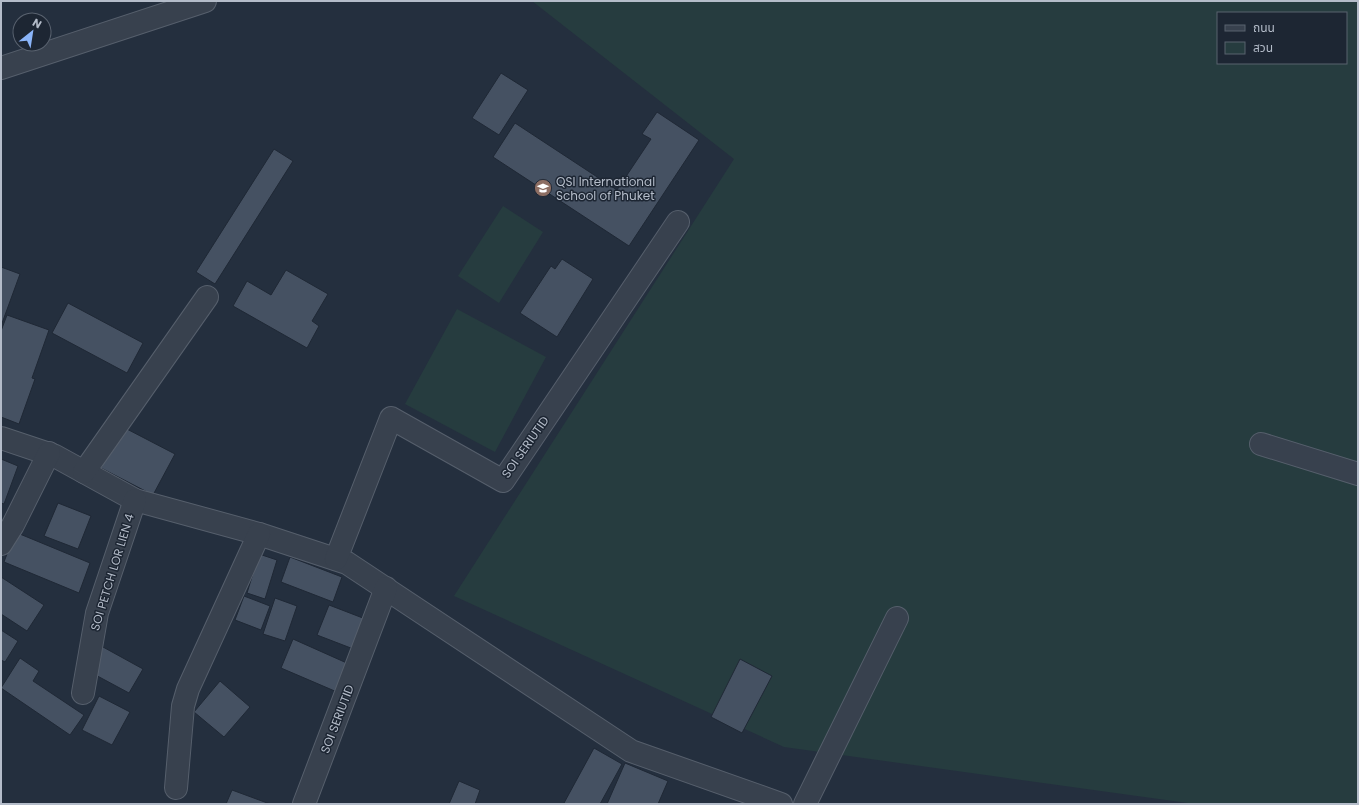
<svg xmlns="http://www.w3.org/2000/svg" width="1359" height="805" font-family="Poppins,'Noto Sans Thai',sans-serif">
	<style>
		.green { fill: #263c3f; fill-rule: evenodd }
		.building { fill: #455162; stroke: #1f2835 }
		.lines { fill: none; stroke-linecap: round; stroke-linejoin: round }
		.minor-casing { stroke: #565f6c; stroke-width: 24 }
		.minor { stroke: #38414e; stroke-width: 22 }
		.labels { text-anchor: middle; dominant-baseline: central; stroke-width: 3; stroke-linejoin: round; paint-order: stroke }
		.poi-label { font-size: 12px; fill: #b4bcc9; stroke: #1d2633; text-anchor: start }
		.street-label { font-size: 12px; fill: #b4bcc9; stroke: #1d2633 }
	</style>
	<rect width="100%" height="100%" fill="#242f3e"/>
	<g class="green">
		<path d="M 532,1 L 1358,1 L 1358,804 L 1195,804 L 784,747 L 454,596 L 734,159 ZM 1218,13 L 1346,13 L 1346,63 L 1218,63 Z"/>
		<polygon points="503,206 543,232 499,303 458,276"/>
		<polygon points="457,309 546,357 495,452 405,404"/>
	</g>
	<g class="building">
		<polygon points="501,73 528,90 499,135 472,118"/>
		<polygon points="657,112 699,140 629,246 493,157 515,123 617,190 651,139 642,134"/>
		<polygon points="274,149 293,161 215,284 196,272"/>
		<polygon points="562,259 593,279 557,337 520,313 551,266 555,269"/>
		<polygon points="1,267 20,274 1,326"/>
		<polygon points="286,270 328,294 312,321 319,326 307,348 233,306 247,281 271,295"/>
		<polygon points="68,303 143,343 127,373 52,333"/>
		<polygon points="7,315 49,330 32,378 35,379 19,424 1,417 1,331"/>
		<polygon points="123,427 175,454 153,495 101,468"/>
		<polygon points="1,459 18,466 4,504 1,503"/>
		<polygon points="58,503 91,516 78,549 44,536"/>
		<polygon points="15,532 90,563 79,593 4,562"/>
		<polygon points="259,554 277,560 265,599 247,593"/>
		<polygon points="290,557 342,577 333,602 281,582"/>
		<polygon points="1,577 44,605 27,631 1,614"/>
		<polygon points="244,596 270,606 261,630 235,620"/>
		<polygon points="275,598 297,606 285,641 263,634"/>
		<polygon points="329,605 368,620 356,650 317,635"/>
		<polygon points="1,630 18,641 5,662 1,660"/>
		<polygon points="293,639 349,664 337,692 281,668"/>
		<polygon points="103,647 143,669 129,693 90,672"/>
		<polygon points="20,658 39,671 33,681 84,715 70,735 1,688"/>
		<polygon points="740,659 772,676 742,733 711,717"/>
		<polygon points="220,681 250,707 224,737 194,712"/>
		<polygon points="99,696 130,712 112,745 82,730"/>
		<polygon points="594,748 622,764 600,804 566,804 564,803"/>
		<polygon points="625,763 668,781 658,804 607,804"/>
		<polygon points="459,781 480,790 475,804 449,804"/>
		<polygon points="232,790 270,804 226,804"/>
	</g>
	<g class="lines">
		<defs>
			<g id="minor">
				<polyline points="1,68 205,1"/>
				<polyline points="1,438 55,456 135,500 259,534 347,563 631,751 781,804"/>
				<polyline points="1261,444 1358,474"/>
				<polyline points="84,472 207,297"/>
				<polyline points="1,544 13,525 49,453"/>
				<polyline points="336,559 391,418 503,481 678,222"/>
				<polyline points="83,693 97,613 135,500"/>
				<polyline points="176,788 183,706 188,689 259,534"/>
				<polyline points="304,804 386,588"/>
				<polyline points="805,804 897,618"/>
			</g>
		</defs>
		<use href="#minor" class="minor-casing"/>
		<use href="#minor" class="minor"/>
	</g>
	<defs>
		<symbol id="school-disc" viewBox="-11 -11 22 22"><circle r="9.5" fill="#8d6e63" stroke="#1d2633"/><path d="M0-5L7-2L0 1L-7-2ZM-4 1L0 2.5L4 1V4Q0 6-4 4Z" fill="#fff"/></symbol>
	</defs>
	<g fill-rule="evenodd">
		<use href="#school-disc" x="533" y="178" width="20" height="20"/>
	</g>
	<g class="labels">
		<g class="poi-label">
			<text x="556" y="181">QSI International<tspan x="556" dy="14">School of Phuket</tspan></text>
		</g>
		<g class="street-label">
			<text transform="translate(525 447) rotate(-55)">SOI SERIUTID</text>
			<text transform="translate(112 572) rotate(-73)">SOI PETCH LOR LIEN 4</text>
			<text transform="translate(337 719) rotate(-69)">SOI SERIUTID</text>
		</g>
	</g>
	<rect width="1359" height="805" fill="none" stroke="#b4bcc9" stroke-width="4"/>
	<rect x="1217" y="12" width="130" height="52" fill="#1d2633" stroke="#59626f"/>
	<rect x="1225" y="25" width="20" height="6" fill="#38414e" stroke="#59626f"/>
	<text x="1253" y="32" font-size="12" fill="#b4bcc9">ถนน</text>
	<rect x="1225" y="42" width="20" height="12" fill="#263c3f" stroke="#59626f"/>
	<text x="1253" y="52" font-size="12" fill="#b4bcc9">สวน</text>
	<g transform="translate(32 32) rotate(30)"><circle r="19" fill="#1d2633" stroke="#59626f"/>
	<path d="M0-3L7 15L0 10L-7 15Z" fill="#8ab4f8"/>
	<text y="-6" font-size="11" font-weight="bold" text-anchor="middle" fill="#b4bcc9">N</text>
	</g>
</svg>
